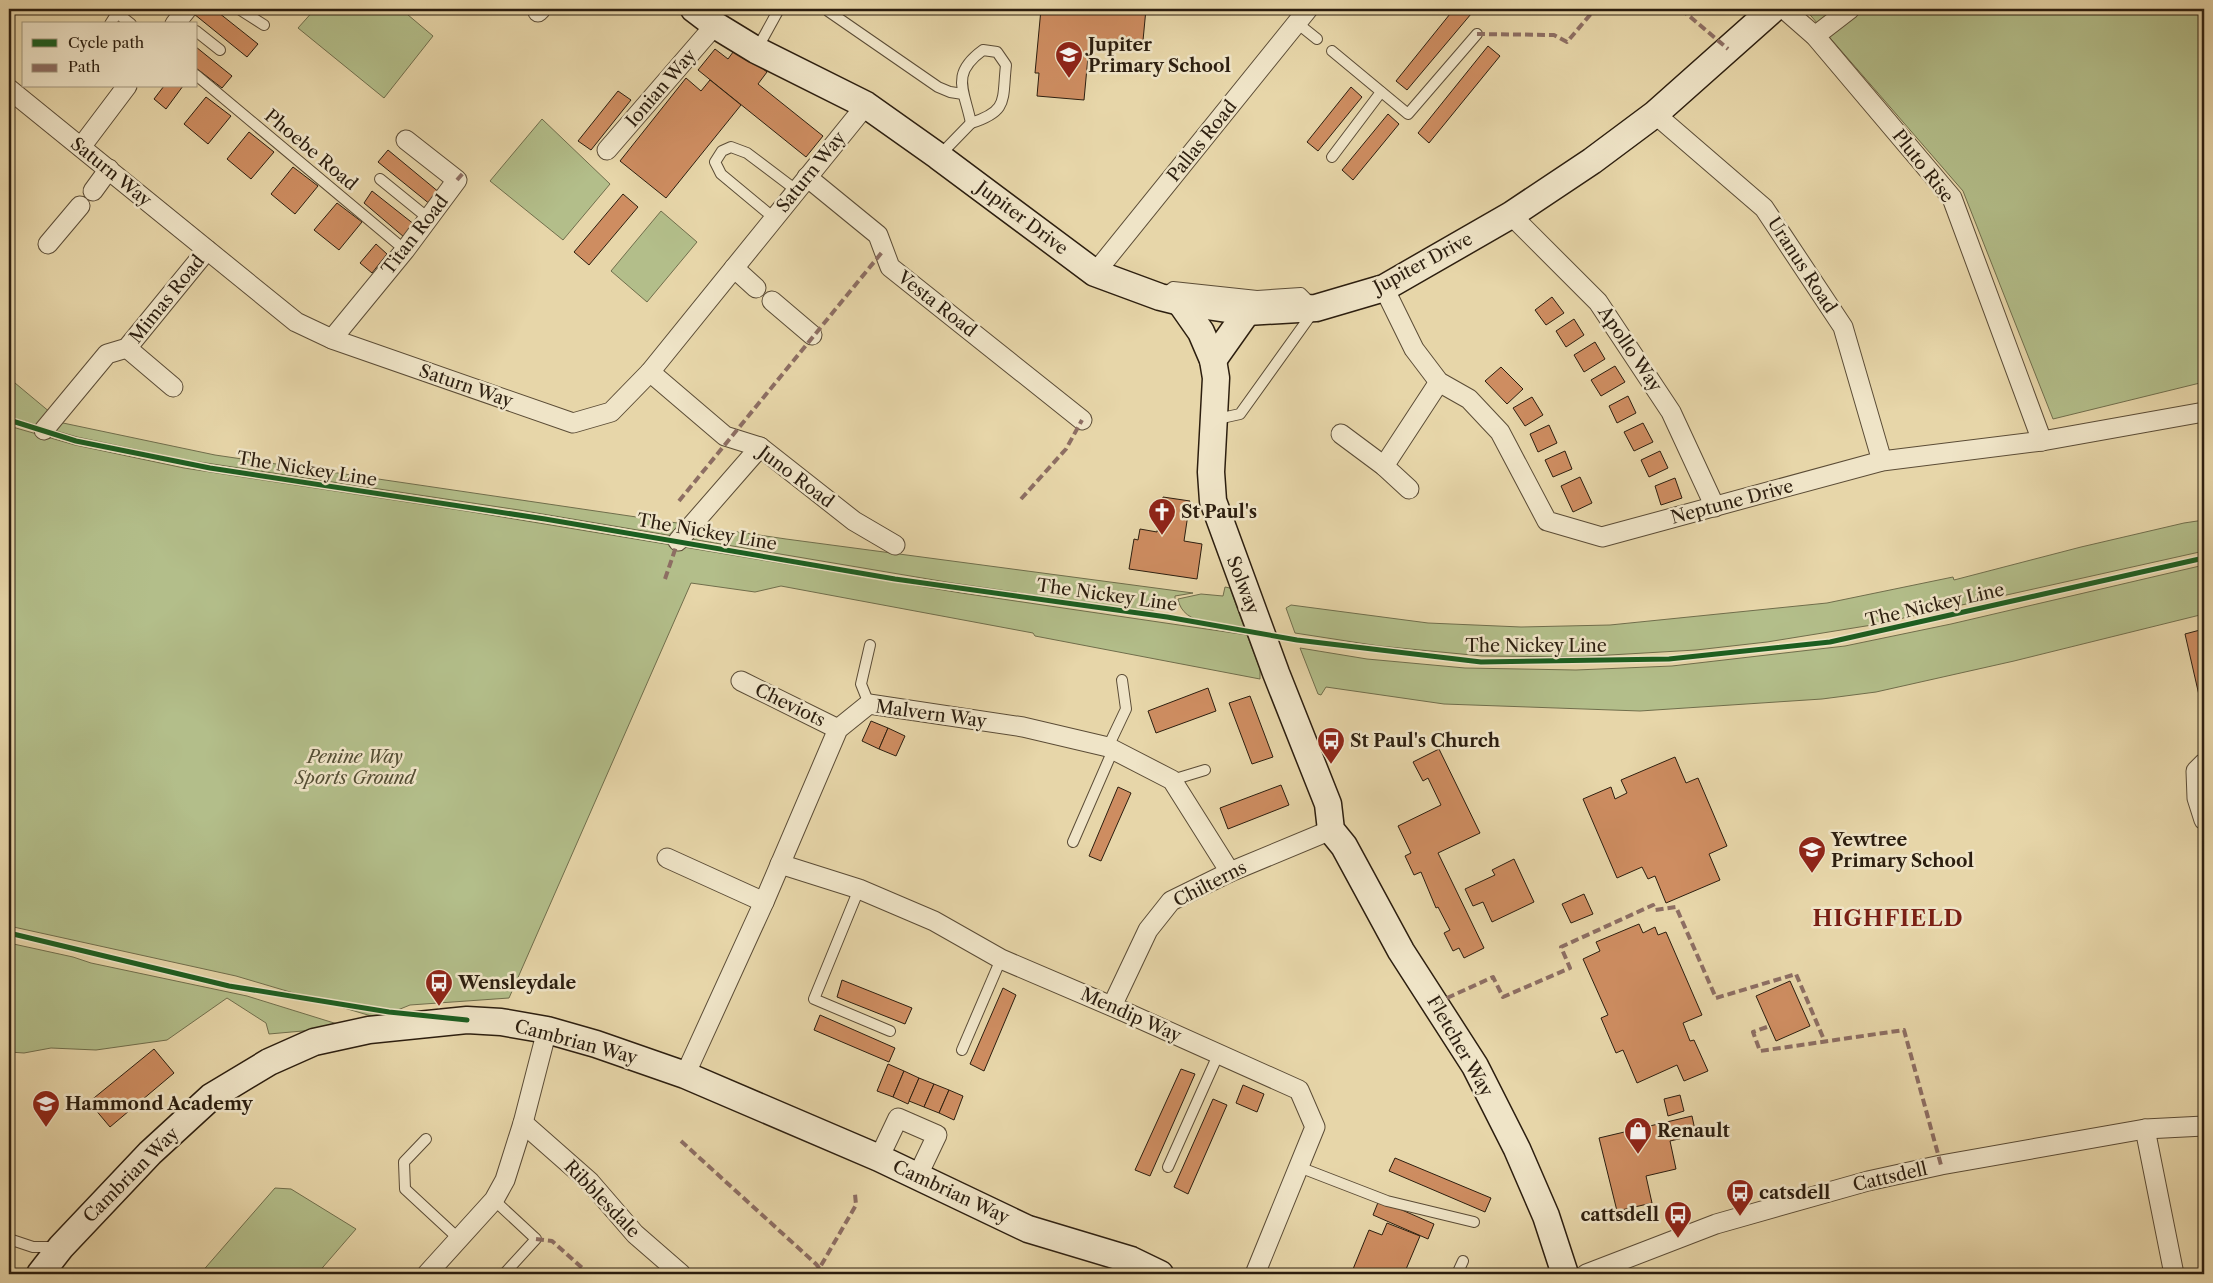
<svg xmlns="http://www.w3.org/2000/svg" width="2213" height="1283" font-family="'Libre Caslon Text',serif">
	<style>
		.green { fill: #b3be8a; stroke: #706e4c }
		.building { fill: #ce8d61; stroke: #2c1e0f }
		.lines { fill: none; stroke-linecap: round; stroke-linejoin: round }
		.lane-casing { stroke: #5b4c36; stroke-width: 12 }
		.street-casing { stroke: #5b4c36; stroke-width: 21 }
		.secondary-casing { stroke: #2c1e0f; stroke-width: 29 }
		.lane { stroke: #efe4c7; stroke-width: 10 }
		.street { stroke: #efe4c7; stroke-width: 19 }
		.secondary { stroke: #efe4c7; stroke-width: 26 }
		.quiet { stroke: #8d6e63; stroke-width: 4; stroke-dasharray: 8 4; stroke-linecap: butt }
		.cycleway-casing { stroke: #efe4c7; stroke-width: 8 }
		.cycleway { stroke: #1b5e20; stroke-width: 5 }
		.labels { text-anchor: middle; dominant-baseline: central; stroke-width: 5; stroke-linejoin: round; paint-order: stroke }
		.poi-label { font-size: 18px; font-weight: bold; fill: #2c1e0f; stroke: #efe4c7; text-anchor: start }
		.street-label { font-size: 18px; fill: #2c1e0f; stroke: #efe4c7 }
		.park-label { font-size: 18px; font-style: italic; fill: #544e34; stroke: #efe4c7 }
		.district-label { font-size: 22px; font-weight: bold; letter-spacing: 1px; fill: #7a1f14; stroke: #efe4c7 }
	</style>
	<rect width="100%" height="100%" fill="#e7d6a9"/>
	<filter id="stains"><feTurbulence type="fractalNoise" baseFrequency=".004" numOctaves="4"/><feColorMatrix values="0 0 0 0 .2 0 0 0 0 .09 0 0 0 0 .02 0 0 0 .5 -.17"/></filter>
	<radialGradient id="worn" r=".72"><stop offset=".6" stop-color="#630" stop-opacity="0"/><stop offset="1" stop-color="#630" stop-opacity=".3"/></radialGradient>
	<g class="green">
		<polygon points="315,9 401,9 433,36 384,98 298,28"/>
		<polygon points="1805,9 2204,9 2204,382 2053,419 1963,191"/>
		<polygon points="542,119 610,184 563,240 490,181"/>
		<polygon points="661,211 697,242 647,302 611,271"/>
		<polygon points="9,378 63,423 215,455 786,539 1193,593 1175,596 1175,599 1165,607 1153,610 1138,610 952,583 519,510 186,460 77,437 9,417"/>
		<polygon points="9,426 75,445 184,468 466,511 961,593 1247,635 1260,669 1260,679 1035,636 1033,633 781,586 755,592 691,583 509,998 410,1005 378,1018 236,976 9,926"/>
		<polygon points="2204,520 2204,551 1872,625 1767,642 1696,650 1575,657 1482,656 1379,646 1295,633 1286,608 1291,605 1428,623 1521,627 1610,625 1827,603 1953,577 1954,580 2081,547 2184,523"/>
		<polygon points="2204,565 2204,614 2014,661 1876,692 1822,699 1640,711 1444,704 1326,687 1321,695 1318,694 1300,648 1367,659 1465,668 1576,670 1672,666 1845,646 1951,624"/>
		<path d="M 1225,587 L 1230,588 L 1244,627 C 1222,623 1183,627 1178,599 L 1201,594 L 1223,596 Z"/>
		<polygon points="9,943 73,957 91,963 247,996 347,1027 269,1034 266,1023 227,998 167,1040 96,1050 51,1048 24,1053 9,1052"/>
		<polygon points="275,1188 291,1189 356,1229 317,1274 200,1274"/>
	</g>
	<g class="building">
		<polygon points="198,9 214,9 258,44 247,57 194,14"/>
		<polygon points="1041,9 1146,9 1142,51 1089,46 1084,100 1037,96 1039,73 1035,73"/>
		<polygon points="1454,9 1466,9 1471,14 1407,90 1396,81"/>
		<polygon points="1488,46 1500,56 1429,143 1418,133"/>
		<polygon points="196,47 232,76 222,88 196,68"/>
		<polygon points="736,48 767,72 758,84 823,136 806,157 698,70 715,49 728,59"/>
		<polygon points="686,78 701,91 710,80 741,105 666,198 620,161"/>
		<polygon points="164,86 183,86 166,109 154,99"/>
		<polygon points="1351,87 1362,97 1318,151 1307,142"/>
		<polygon points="618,91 631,100 591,150 578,141"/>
		<polygon points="206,97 231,116 208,144 184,124"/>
		<polygon points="1388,114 1399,124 1353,180 1342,170"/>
		<polygon points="249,132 274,152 251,179 227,159"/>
		<polygon points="388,150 440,193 431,205 378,162"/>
		<polygon points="293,167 318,186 295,214 271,194"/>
		<polygon points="372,191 415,225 404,237 364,203"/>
		<polygon points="623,194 638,207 589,265 574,252"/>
		<polygon points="337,203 362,222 339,250 314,230"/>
		<polygon points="376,244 387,254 372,273 360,263"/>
		<polygon points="1552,297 1564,313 1546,325 1535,310"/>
		<polygon points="1574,319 1584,335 1566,347 1556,331"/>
		<polygon points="1595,342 1605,359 1584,372 1574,355"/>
		<polygon points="1615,366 1625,382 1601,396 1591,380"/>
		<polygon points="1501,367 1523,389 1507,404 1485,381"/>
		<polygon points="1628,396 1636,413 1617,423 1609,406"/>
		<polygon points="1532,397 1543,415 1525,426 1513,408"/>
		<polygon points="1643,423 1653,442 1634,451 1624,432"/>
		<polygon points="1549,425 1557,443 1538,452 1530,434"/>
		<polygon points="1565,451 1572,469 1553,477 1545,460"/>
		<polygon points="1660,451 1668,468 1649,477 1641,460"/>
		<polygon points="1580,477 1592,503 1573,512 1561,486"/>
		<polygon points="1675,478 1682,498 1661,505 1655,486"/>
		<polygon points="1163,497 1190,501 1184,541 1202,544 1197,579 1129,569 1134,539 1138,540 1140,529 1157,532"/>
		<polygon points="2200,630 2204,649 2204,717 2185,634"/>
		<polygon points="1208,688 1216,711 1156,733 1148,711"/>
		<polygon points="1250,696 1273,757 1252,764 1229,703"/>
		<polygon points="871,721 888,728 879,749 862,741"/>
		<polygon points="888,728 905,736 896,756 879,749"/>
		<polygon points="1439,749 1480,833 1438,853 1484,948 1464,958 1459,948 1453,951 1444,933 1450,930 1438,907 1436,908 1421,872 1414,875 1405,856 1411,853 1398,826 1441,805 1428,778 1423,781 1413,762"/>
		<polygon points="1675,757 1686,783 1698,778 1727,846 1709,854 1720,880 1666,903 1655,876 1648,879 1642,867 1617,878 1583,799 1611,787 1615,799 1627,793 1621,780"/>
		<polygon points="1281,785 1289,805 1228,829 1220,808"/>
		<polygon points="1118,787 1131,793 1101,861 1089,856"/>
		<polygon points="1514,859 1534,902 1492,922 1483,902 1473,906 1465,889 1495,875 1492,870"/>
		<polygon points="1584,894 1593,914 1571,923 1562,904"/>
		<polygon points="1639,924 1643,933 1655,927 1658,935 1666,932 1702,1015 1683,1023 1690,1041 1694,1040 1708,1071 1684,1081 1677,1065 1637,1083 1623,1050 1616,1053 1601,1018 1608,1015 1583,959 1600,951 1596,942"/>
		<polygon points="842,980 912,1008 905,1024 837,997"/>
		<polygon points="1790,981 1810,1026 1776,1041 1756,996"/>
		<polygon points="1003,988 1016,995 984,1071 970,1064"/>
		<polygon points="820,1015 895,1048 889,1062 814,1030"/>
		<polygon points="154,1049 174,1073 110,1127 89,1102"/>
		<polygon points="888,1064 904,1071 893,1097 877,1091"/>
		<polygon points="1181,1069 1195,1074 1150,1176 1135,1170"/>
		<polygon points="904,1071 919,1078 908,1104 893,1097"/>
		<polygon points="919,1078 934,1084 924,1107 909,1101"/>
		<polygon points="934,1084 949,1090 939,1113 924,1107"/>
		<polygon points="1243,1085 1264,1094 1257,1112 1236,1103"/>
		<polygon points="949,1090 963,1096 954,1120 939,1113"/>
		<polygon points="1680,1095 1684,1111 1668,1116 1664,1099"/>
		<polygon points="1213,1099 1227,1105 1188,1194 1174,1187"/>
		<polygon points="1692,1116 1696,1135 1670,1141 1676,1169 1646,1176 1652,1203 1617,1211 1599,1138"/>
		<polygon points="1395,1158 1491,1198 1485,1212 1389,1171"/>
		<polygon points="1379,1200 1434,1224 1428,1239 1373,1215"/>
		<polygon points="1387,1223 1420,1236 1404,1274 1351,1274 1369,1230 1382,1235"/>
	</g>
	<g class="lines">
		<defs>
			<g id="lane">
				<polyline points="239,9 264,25"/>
				<polyline points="828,11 938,87 950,92 963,94"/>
				<polyline points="1297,23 1317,39"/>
				<polyline points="110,24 117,13 131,24"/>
				<polyline points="196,31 220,50"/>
				<polyline points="757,49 779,9"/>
				<path d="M 983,50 L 997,52 L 1006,65 C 1002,100 1009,111 971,123 C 964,89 950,74 983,50 Z"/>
				<polyline points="1332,51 1408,114 1477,34"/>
				<polyline points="196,75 405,250"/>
				<polyline points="939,156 971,123"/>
				<polyline points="1332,157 1381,92"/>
				<polyline points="380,179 428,218"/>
				<polyline points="774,218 721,174 715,162 722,151 731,147 747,153 796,190"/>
				<polyline points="1166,292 1173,287 1257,296 1301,293 1316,308 1240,414 1213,420"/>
				<polyline points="869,704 861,684 870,645"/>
				<polyline points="1108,747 1126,709 1122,680"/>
				<polyline points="1172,780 1205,770"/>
				<polyline points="1073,842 1113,750"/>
				<polyline points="859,889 814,999 890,1031"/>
				<polyline points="962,1050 1001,959"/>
				<polyline points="426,1139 404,1162 405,1189 459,1239"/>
				<polyline points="1168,1167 1218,1055"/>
				<polyline points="1299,1167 1387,1201 1474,1222"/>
				<polyline points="494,1200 536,1239 504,1274"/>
				<polyline points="9,1239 33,1247 58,1247"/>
				<polyline points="1457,1274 1463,1261"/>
			</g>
			<g id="street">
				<polyline points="1784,9 1815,36 1952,198 2042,441"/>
				<polyline points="538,12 541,9"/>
				<polyline points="175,24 187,9"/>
				<polyline points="1815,36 1850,9"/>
				<polyline points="9,89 296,322 332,339 573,423 611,412 650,372 866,105"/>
				<polyline points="1655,114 1764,208 1843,327 1882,461"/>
				<polyline points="81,147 127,86"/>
				<polyline points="607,150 715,25"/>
				<polyline points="807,177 878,235 890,267 1082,420"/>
				<polyline points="93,191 109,169"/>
				<polyline points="1511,215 1598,302 1671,412 1715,507"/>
				<polyline points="48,244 80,206"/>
				<polyline points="734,268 756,288"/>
				<polyline points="1095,273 1308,9"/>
				<polyline points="1384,288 1414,349 1439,382 1469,399 1500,432 1547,521 1602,537 1882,461 2042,441 2204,412"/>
				<polyline points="772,301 812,335"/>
				<polyline points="332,339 405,250 457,180 406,140"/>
				<polyline points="127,348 173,387"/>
				<polyline points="650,372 725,436 760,447 854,521 895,545"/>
				<polyline points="44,430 107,354 127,348 207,250"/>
				<polyline points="1341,434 1384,466 1409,489"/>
				<polyline points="1384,466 1439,382"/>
				<polyline points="678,541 760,447"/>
				<polyline points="741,681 838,729"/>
				<polyline points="2204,763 2196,771 2197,798 2204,820"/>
				<polyline points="667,858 764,902"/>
				<polyline points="780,864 859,889 934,921 1001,959 1125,1012 1299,1090 1315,1127 1255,1274"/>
				<polyline points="1112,1006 1148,930 1171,901 1230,872 1331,830"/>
				<polyline points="685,1075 764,902 838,729 869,704 1023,727 1108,747 1172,780 1230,872"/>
				<polyline points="523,1123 590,1182 635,1234 681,1274"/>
				<polyline points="2145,1129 2174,1274"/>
				<polyline points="879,1158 898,1118 937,1135 918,1175"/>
				<polyline points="427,1274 494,1200 505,1180 523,1123 547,1030"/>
				<polyline points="1586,1274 1716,1224 1868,1181 1941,1165 2145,1129 2204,1126"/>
			</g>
			<g id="secondary">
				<polyline points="694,9 715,25 756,50 866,105 938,156 1095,273 1160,297 1180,302 1247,312 1316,308 1384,288 1511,215 1592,161 1655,114 1773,9"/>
				<polyline points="1180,302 1201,332 1213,360 1216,378 1211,472 1213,501 1276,673 1328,804 1331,830 1344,846 1401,951 1475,1066 1517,1149 1546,1216 1565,1274"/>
				<polyline points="1213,360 1247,312"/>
				<polyline points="40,1274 61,1247 150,1153 211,1097 269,1062 314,1042 369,1030 467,1020 501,1022 547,1030 596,1044 685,1075 879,1158 1028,1229 1131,1260 1160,1274"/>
			</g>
		</defs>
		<use href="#lane" class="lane-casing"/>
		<use href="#street" class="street-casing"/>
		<use href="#secondary" class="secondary-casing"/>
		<use href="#lane" class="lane"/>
		<use href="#street" class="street"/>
		<use href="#secondary" class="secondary"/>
		<g class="quiet">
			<polyline points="1681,9 1728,49"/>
			<polyline points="1477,34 1554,35 1567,42 1595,9"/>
			<polyline points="457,180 464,172"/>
			<polyline points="1021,499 1066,449 1082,420"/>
			<polyline points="679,501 883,251"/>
			<polyline points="665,579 678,541"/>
			<polyline points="1436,1003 1493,977 1503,997 1570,968 1561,947 1653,905 1655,910 1676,907 1716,998 1796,974 1825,1042"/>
			<polyline points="1767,1027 1753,1032 1760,1051 1904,1030 1941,1165"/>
			<polyline points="681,1141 816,1264 824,1274"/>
			<polyline points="536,1239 552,1241 589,1274"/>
			<polyline points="813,1274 819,1269 856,1205 855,1194"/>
		</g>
		<defs>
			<g id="cycleway">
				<polyline points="9,420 76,441 210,468 545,519 895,579 1167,617 1297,640 1481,662 1669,659 1830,642 2204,558"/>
				<polyline points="9,933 229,986 389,1012 467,1020"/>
			</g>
		</defs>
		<use href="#cycleway" class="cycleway-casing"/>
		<use href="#cycleway" class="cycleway"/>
	</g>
	<defs>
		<symbol id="school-pin" viewBox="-11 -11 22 30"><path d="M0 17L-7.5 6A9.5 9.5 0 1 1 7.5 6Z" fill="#8f2418" stroke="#efe4c7"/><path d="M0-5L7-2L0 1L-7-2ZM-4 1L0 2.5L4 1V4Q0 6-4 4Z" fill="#fff"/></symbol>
		<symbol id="church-pin" viewBox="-11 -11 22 30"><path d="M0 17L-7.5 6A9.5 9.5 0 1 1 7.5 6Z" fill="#8f2418" stroke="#efe4c7"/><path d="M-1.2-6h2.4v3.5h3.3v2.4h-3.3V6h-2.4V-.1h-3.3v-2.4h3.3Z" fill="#fff"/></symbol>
		<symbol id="bus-pin" viewBox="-11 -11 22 30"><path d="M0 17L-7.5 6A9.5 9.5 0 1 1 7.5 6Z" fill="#8f2418" stroke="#efe4c7"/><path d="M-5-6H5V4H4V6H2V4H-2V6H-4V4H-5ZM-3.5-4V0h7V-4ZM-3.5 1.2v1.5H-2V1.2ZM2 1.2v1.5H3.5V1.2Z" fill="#fff"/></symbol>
		<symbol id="shop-pin" viewBox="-11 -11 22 30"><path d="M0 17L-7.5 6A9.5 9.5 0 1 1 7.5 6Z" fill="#8f2418" stroke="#efe4c7"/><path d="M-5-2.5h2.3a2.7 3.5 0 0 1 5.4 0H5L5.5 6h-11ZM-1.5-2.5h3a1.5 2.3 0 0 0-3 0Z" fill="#fff"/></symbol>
	</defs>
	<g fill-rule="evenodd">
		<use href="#school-pin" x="1053" y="39" width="32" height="43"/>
		<use href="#church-pin" x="1146" y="496" width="32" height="43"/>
		<use href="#bus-pin" x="1315" y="725" width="32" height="43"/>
		<use href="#school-pin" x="1796" y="834" width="32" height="43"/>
		<use href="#bus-pin" x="423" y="967" width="32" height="43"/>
		<use href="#school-pin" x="30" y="1088" width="32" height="43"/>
		<use href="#shop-pin" x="1622" y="1115" width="32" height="43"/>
		<use href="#bus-pin" x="1724" y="1177" width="32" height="43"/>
		<use href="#bus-pin" x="1662" y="1199" width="32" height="43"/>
	</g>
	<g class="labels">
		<g class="poi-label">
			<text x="1088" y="45">Jupiter<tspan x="1088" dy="21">Primary School</tspan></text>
			<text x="1181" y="512">St Paul's</text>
			<text x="1350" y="741">St Paul's Church</text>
			<text x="1831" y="840">Yewtree<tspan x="1831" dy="21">Primary School</tspan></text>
			<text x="458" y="983">Wensleydale</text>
			<text x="65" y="1104">Hammond Academy</text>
			<text x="1657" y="1131">Renault</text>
			<text x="1759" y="1193">catsdell</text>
			<text x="1659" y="1215" text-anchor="end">cattsdell</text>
		</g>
		<g class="street-label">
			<text transform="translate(661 88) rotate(-49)">Ionian Way</text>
			<text transform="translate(1202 141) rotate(-51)">Pallas Road</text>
			<text transform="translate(311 150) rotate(40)">Phoebe Road</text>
			<text transform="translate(1923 166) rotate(52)">Pluto Rise</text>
			<text transform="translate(111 172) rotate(39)">Saturn Way</text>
			<text transform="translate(811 172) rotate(-51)">Saturn Way</text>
			<text transform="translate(1022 218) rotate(37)">Jupiter Drive</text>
			<text transform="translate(415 235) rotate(-52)">Titan Road</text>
			<text transform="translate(1423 263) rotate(-28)">Jupiter Drive</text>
			<text transform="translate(1802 265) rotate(57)">Uranus Road</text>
			<text transform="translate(167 299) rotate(-51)">Mimas Road</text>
			<text transform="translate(937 304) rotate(38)">Vesta Road</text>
			<text transform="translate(1630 349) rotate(56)">Apollo Way</text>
			<text transform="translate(466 386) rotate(19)">Saturn Way</text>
			<text transform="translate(307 469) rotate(9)">The Nickey Line</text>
			<text transform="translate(796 477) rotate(37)">Juno Road</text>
			<text transform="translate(1732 502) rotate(-15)">Neptune Drive</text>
			<text transform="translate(707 532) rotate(10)">The Nickey Line</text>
			<text transform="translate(1243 585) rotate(69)">Solway</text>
			<text transform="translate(1107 595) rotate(8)">The Nickey Line</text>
			<text transform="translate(1935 605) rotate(-13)">The Nickey Line</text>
			<text x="1536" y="646">The Nickey Line</text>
			<text transform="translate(790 705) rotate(26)">Cheviots</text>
			<text transform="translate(931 714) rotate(8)">Malvern Way</text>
			<text transform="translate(1210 884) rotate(-27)">Chilterns</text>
			<text transform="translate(1131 1015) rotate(24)">Mendip Way</text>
			<text transform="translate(576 1042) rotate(15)">Cambrian Way</text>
			<text transform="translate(1460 1046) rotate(60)">Fletcher Way</text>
			<text transform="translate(131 1175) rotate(-45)">Cambrian Way</text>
			<text transform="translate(1890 1177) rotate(-13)">Cattsdell</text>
			<text transform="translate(951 1192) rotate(25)">Cambrian Way</text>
			<text transform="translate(602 1199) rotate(46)">Ribblesdale</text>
		</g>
		<g class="park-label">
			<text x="355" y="757">Penine Way<tspan x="355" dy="21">Sports Ground</tspan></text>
		</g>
		<g class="district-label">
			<text x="1888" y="918">HIGHFIELD</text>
		</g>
	</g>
	<rect width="2213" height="1283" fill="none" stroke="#e7d6a9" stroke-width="30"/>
	<rect x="10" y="10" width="2193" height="1263" fill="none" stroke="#2c1e0f" stroke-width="2.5"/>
	<rect x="15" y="15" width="2183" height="1253" fill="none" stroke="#2c1e0f"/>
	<rect x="22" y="22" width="175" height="65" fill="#efe4c7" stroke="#a1957d"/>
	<rect x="32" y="39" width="25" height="8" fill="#1b5e20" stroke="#a1957d"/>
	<text x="68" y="48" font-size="15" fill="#2c1e0f">Cycle path</text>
	<rect x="32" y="64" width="25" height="8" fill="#8d6e63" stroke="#a1957d"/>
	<text x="68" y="72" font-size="15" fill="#2c1e0f">Path</text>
	<rect width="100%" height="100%" filter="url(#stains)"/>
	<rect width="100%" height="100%" fill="url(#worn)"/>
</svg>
